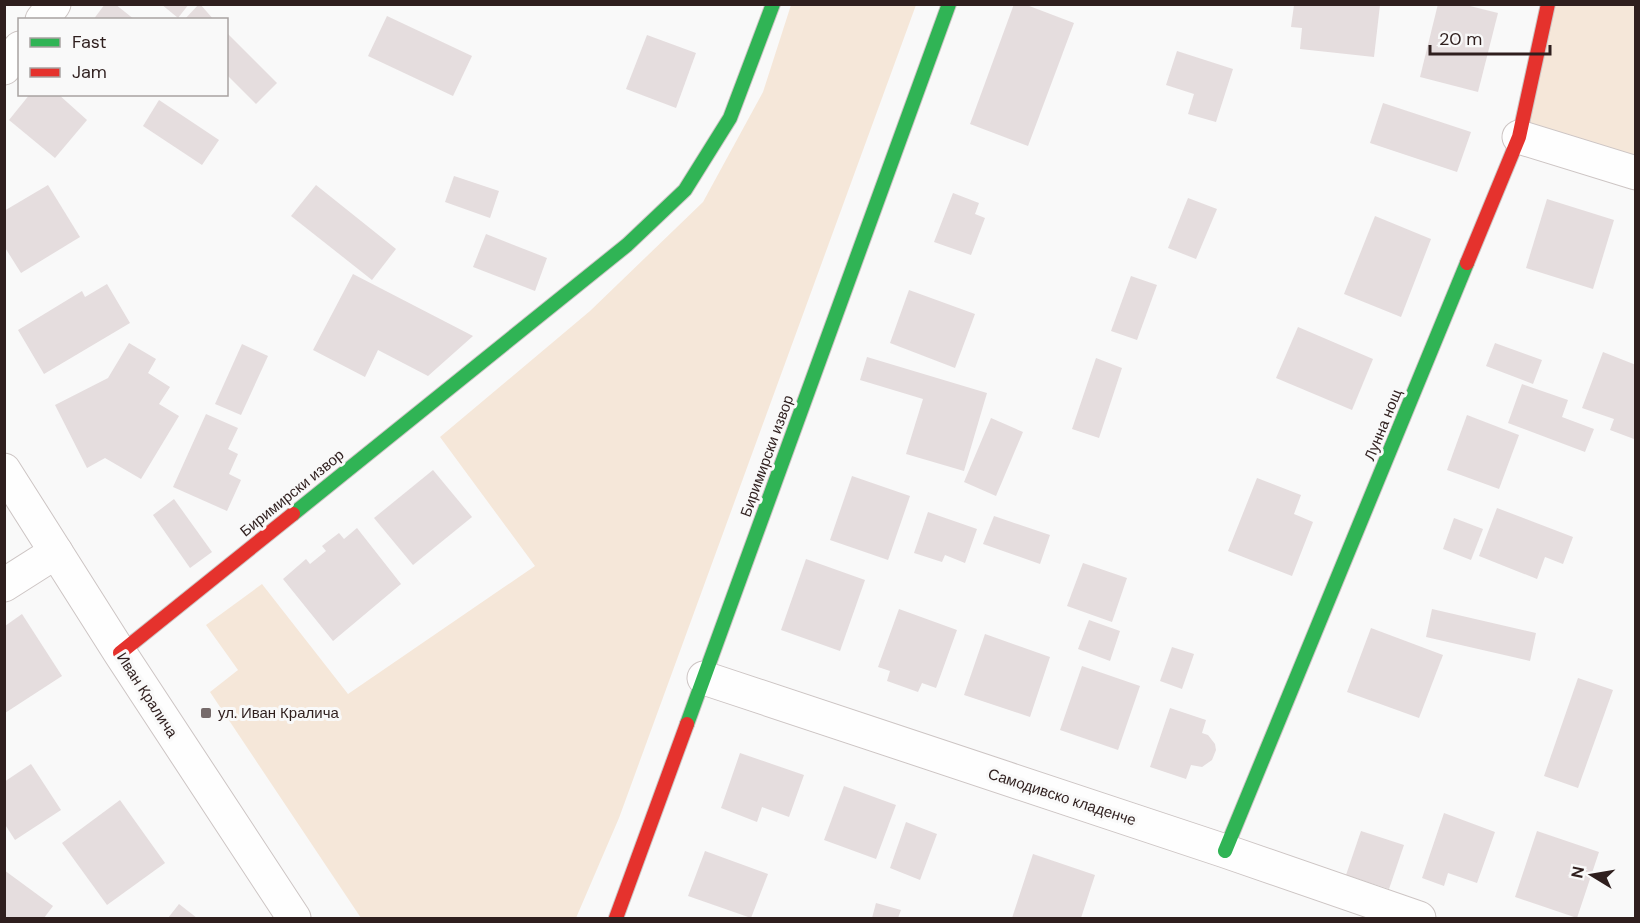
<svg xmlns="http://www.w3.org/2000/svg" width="1640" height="923" font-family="'DM Sans',sans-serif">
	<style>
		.green { fill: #f5e7d9 }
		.building { fill: #e5ddde }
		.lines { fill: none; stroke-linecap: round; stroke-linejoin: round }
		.street-casing { stroke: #cdc5c4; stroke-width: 35 }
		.fast-casing { stroke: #cdc5c4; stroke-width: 16 }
		.jam-casing { stroke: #cdc5c4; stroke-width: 16 }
		.street { stroke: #fefefe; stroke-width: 33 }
		.fast { stroke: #30b455; stroke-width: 14 }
		.jam { stroke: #e5322d; stroke-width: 14 }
		.poi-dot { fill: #766b6b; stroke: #f9f9f9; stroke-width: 2 }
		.labels { text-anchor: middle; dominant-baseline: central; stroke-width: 6; stroke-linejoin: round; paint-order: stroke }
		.street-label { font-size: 15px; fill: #2f1f1e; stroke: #f9f9f9 }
		.poi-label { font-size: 15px; fill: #2f1f1e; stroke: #f9f9f9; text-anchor: start }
	</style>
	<rect width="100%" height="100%" fill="#f9f9f9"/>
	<g class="green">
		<polygon points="791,5 916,5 619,818 576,918 361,918 210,692 238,670 206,625 262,584 348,694 535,566 440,437 590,311 703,202 763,92"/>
		<polygon points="1548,5 1635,5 1635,173 1519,137"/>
	</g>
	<g class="building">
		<polygon points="105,4 115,4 135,20 93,20"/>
		<polygon points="161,4 189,4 178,18"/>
		<polygon points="200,4 214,20 184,20 199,4"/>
		<polygon points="1014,4 1024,4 1074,23 1028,146 970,124"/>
		<polygon points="1438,4 1462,4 1498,13 1478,92 1420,77"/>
		<polygon points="1294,5 1380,5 1374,57 1300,49 1302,28 1291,27"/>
		<polygon points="387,16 472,56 453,96 368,56"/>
		<polygon points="226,32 277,83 256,104 226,74"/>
		<polygon points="647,35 696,53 676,108 626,89"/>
		<polygon points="1177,51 1233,69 1216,122 1188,114 1194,94 1166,85"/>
		<polygon points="30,94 58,94 87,120 55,158 9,120"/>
		<polygon points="159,100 219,140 202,165 143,126"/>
		<polygon points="1383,103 1471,132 1457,172 1370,143"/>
		<polygon points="454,176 499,191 490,218 445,202"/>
		<polygon points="48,185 80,237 21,273 4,246 4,211"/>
		<polygon points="316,185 396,249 372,280 291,216"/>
		<polygon points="953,193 979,203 975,214 985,218 971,255 934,242"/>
		<polygon points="1188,198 1217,209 1196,259 1168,248"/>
		<polygon points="1547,199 1614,220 1593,289 1526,268"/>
		<polygon points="1375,216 1431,239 1401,317 1344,294"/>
		<polygon points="486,234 547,258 535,291 473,267"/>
		<polygon points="353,274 473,336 428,376 378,350 365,377 313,350"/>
		<polygon points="1131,276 1157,285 1137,340 1111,331"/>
		<polygon points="107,284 130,323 44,374 18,330 82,291 85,297"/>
		<polygon points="909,290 975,314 955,368 890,343"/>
		<polygon points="1298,327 1373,359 1352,410 1276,378"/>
		<polygon points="129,343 156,359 148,373 170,387 159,404 179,416 141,479 105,458 87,468 55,405 108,378"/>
		<polygon points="1495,343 1542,360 1533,384 1486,366"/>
		<polygon points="242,344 268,356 241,415 215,404"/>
		<polygon points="1603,352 1636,365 1634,439 1610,430 1614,419 1582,408"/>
		<polygon points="867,357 987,393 964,471 906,454 923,399 860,380"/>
		<polygon points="1096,358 1122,368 1099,438 1072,429"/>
		<polygon points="1522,384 1568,400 1562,417 1594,429 1585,452 1508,423"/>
		<polygon points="206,414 238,428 228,449 238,454 229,474 241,480 227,511 173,487"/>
		<polygon points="1467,415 1519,435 1499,489 1447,470"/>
		<polygon points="991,418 1023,432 996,496 964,482"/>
		<polygon points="433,470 472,517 413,565 374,518"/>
		<polygon points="852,476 910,496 888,560 830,540"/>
		<polygon points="1257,478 1301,495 1294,514 1313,522 1292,576 1228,551"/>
		<polygon points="174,499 212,552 190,568 153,515"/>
		<polygon points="1497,508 1573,537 1563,564 1545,557 1537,579 1479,556"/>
		<polygon points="928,512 977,529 965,563 945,555 942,562 914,553"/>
		<polygon points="994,516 1050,535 1040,564 983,544"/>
		<polygon points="1454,518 1483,529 1471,560 1443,549"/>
		<polygon points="357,528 401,584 333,641 283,579 306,559 310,564 326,551 322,546 339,533 344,539"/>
		<polygon points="806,559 865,580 840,651 781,630"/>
		<polygon points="1083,563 1127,578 1112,622 1067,606"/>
		<polygon points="899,609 957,630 936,688 922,683 918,692 887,681 890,671 878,667"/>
		<polygon points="1432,609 1536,633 1530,661 1426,637"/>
		<polygon points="22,614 62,676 5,713 5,626"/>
		<polygon points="1089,620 1120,631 1110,661 1078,649"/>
		<polygon points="1371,628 1443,655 1419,718 1347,692"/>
		<polygon points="985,634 1050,657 1030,717 964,695"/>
		<polygon points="1172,647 1194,654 1182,689 1160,681"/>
		<polygon points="1082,666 1140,686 1118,750 1060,730"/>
		<polygon points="1578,678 1613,690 1578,788 1544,776"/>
		<polygon points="1170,708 1206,720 1202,733 1208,735 1215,744 1216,750 1212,760 1202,767 1191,765 1186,779 1150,767"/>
		<polygon points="740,753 804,775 789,817 762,807 757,822 721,808"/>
		<polygon points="31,764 61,810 15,840 4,823 4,782"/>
		<polygon points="844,786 896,805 876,859 824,840"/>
		<polygon points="120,800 165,863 107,905 62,843"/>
		<polygon points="1444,813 1495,832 1477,883 1448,873 1444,886 1422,878"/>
		<polygon points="906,822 937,834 920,880 890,868"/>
		<polygon points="1361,831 1404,845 1389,889 1346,875"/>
		<polygon points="1537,831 1599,852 1577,918 1515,897"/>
		<polygon points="705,851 768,874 751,918 688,896"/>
		<polygon points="1033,854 1095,875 1081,918 1012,918"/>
		<polygon points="4,870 53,906 44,918 4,918"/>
		<polygon points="876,903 901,910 898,918 872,918"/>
		<polygon points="179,904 197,918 168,918"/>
	</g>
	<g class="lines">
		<defs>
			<g id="street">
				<polyline points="42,20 54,4"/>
				<polyline points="4,68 20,48"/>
				<polyline points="1519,137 1636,173"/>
				<polyline points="4,470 120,653 294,918"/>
				<polyline points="4,585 56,552"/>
				<polyline points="704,678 1225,851 1419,918"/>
			</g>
			<g id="fast">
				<polyline points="293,514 627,245 685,190 730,118 773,4"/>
				<polyline points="687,724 949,4"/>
				<polyline points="1225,851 1467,263"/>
			</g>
			<g id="jam">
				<polyline points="1467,263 1519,137 1548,4"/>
				<polyline points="120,653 293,514"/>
				<polyline points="616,918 687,724"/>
			</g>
		</defs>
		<use href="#street" class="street-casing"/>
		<use href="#fast" class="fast-casing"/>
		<use href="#jam" class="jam-casing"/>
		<use href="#street" class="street"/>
		<use href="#fast" class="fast"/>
		<use href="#jam" class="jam"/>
	</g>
	<rect class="poi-dot" x="200" y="707" width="12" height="12" rx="3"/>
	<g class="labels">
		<g class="street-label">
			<text transform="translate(1383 425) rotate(-68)">Лунна нощ</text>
			<text transform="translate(767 456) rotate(-70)">Биримирски извор</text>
			<text transform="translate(292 493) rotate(-39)">Биримирски извор</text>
			<text transform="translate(147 695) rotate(57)">Иван Кралича</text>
			<text transform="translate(1062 797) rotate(18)">Самодивско кладенче</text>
		</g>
		<g class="poi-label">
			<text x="218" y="713">ул. Иван Кралича</text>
		</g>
	</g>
	<rect width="1640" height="923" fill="none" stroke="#2f1f1e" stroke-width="12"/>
	<rect x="18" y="18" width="210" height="78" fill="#f9f9f9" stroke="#a8a2a1" stroke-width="1.5"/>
	<rect x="30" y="38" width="30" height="9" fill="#30b455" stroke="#a8a2a1" stroke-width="1.5"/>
	<text x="72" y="48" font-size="18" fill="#2f1f1e">Fast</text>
	<rect x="30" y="68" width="30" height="9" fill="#e5322d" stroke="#a8a2a1" stroke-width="1.5"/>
	<text x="72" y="78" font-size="18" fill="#2f1f1e">Jam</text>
	<g transform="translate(1592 875) rotate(281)" stroke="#f9f9f9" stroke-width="4.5" paint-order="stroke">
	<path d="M0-4.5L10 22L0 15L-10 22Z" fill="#2f1f1e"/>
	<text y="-9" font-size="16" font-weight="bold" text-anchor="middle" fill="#2f1f1e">N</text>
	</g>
	<path d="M1430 45v9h120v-9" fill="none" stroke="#2f1f1e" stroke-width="3"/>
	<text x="1439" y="45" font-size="18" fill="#2f1f1e" stroke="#f9f9f9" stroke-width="4.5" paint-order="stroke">20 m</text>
</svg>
